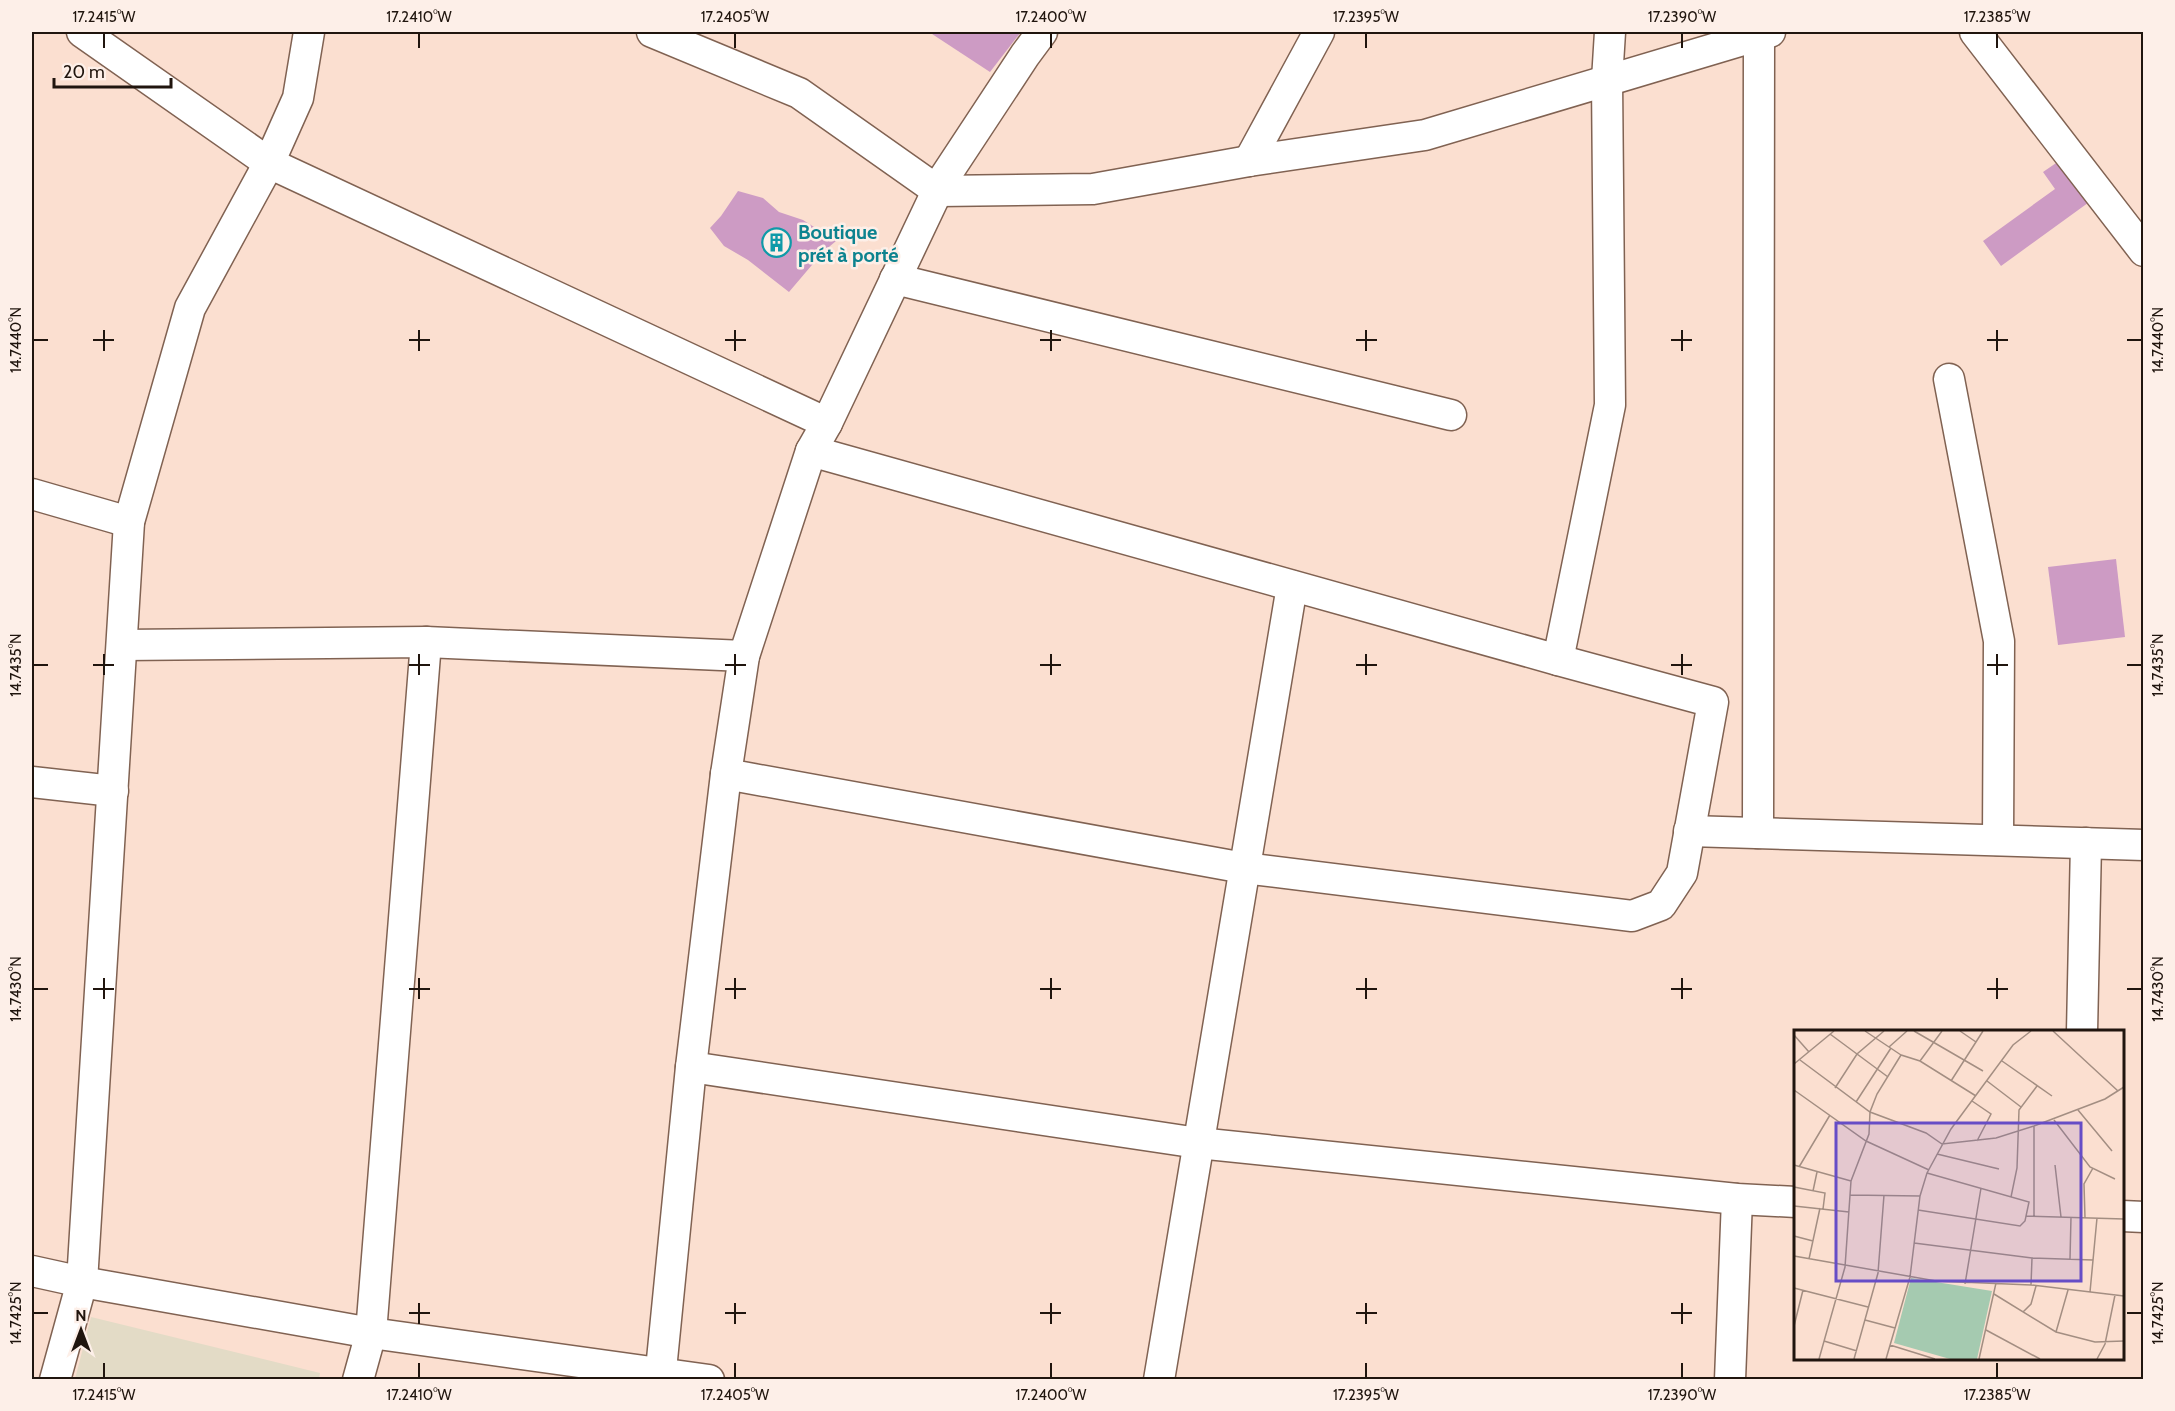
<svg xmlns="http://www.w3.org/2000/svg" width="2175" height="1411" font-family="Cabin,sans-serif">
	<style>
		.education { fill: #e3dbc6 }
		.building { fill: #cd9bc4 }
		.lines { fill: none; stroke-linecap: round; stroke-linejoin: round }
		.street-casing { stroke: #806252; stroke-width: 33 }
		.street { stroke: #fff; stroke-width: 30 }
		.ticks { fill: none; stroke: #20150e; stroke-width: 2 }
		.labels { text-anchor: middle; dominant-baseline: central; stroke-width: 5; stroke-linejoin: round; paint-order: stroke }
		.culture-label { font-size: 20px; font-weight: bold; fill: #0d838f; stroke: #fdefe8; text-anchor: start }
		.inset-road { fill: none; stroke: #a38e82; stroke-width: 1.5 }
		.view { fill: #664dc6; fill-opacity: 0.15; stroke: #664dc6; stroke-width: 3 }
		.inset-edge { fill: none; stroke: #20150e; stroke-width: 3 }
		.neatline { fill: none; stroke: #20150e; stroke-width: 2 }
		.ticks-label { font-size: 15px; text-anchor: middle; fill: #20150e }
	</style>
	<rect width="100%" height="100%" fill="#fbdfd0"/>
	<polygon class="education" points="91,1317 320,1373 319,1379 75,1379"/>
	<g class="building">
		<polygon points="929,32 1021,32 990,72"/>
		<polygon points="2062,159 2092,200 2001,266 1983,241 2055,189 2043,172"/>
		<polygon points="738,191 763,198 779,212 803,220 836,241 823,252 789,292 748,260 724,246 710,228 721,216"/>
		<polygon points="2116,559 2125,637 2058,645 2048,567"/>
	</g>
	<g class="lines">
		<defs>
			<g id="street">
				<polyline points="82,32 269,163 827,423"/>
				<polyline points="652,32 799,93 938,191 1093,189 1249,161 1425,135 1770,32"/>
				<polyline points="1975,32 2144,251"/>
				<polyline points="1249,161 1319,32"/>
				<polyline points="895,279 1451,415"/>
				<polyline points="1949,379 1999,641 1998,840"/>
				<polyline points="32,494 129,522"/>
				<polyline points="122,645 426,642 744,656"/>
				<polyline points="1558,660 1610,405 1607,80 1610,32"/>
				<polyline points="726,774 1244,868 1632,916 1661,905 1682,873 1713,702 1558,660 811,451"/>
				<polyline points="32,782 113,791"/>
				<polyline points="1689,831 2144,845"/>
				<polyline points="1758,833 1759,35"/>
				<polyline points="2082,1032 2086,843"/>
				<polyline points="691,1067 1198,1143 1737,1199 1796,1202"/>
				<polyline points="2122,1216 2144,1217"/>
				<polyline points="32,1271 82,1282 371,1333 709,1380"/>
				<polyline points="55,1380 82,1282 129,522 190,308 269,163 298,98 309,32"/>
				<polyline points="358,1380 371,1333 426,642"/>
				<polyline points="660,1380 691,1067 726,774 744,656 811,451 827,423 942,181 1025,55 1042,32"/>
				<polyline points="1159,1380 1292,586"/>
				<polyline points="1730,1380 1737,1199"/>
			</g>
		</defs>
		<use href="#street" class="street-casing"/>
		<use href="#street" class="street"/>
	</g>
	<path class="ticks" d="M 104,33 L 104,48M 419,33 L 419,48M 735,33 L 735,48M 1051,33 L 1051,48M 1366,33 L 1366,48M 1682,33 L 1682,48M 1997,33 L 1997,48M 104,330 L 104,351M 419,330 L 419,351M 735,330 L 735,351M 1051,330 L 1051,351M 1366,330 L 1366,351M 1682,330 L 1682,351M 1997,330 L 1997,351M 33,340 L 48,340M 93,340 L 114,340M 409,340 L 430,340M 725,340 L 746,340M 1040,340 L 1061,340M 1356,340 L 1377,340M 1671,340 L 1692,340M 1987,340 L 2008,340M 2127,340 L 2142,340M 104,654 L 104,675M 419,654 L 419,675M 735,654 L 735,675M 1051,654 L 1051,675M 1366,654 L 1366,675M 1682,654 L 1682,675M 1997,654 L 1997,675M 33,665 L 48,665M 93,665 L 114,665M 409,665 L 430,665M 725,665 L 746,665M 1040,665 L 1061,665M 1356,665 L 1377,665M 1671,665 L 1692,665M 1987,665 L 2008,665M 2127,665 L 2142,665M 104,978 L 104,999M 419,978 L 419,999M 735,978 L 735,999M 1051,978 L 1051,999M 1366,978 L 1366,999M 1682,978 L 1682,999M 1997,978 L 1997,999M 33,989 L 48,989M 93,989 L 114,989M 409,989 L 430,989M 725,989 L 746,989M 1040,989 L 1061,989M 1356,989 L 1377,989M 1671,989 L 1692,989M 1987,989 L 2008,989M 2127,989 L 2142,989M 419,1303 L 419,1324M 735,1303 L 735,1324M 1051,1303 L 1051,1324M 1366,1303 L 1366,1324M 1682,1303 L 1682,1324M 33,1313 L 48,1313M 409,1313 L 430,1313M 725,1313 L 746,1313M 1040,1313 L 1061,1313M 1356,1313 L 1377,1313M 1671,1313 L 1692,1313M 2127,1313 L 2142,1313M 104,1363 L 104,1378M 419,1363 L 419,1378M 735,1363 L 735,1378M 1051,1363 L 1051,1378M 1366,1363 L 1366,1378M 1682,1363 L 1682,1378M 1997,1363 L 1997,1378"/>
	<defs>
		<symbol id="building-ring" viewBox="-11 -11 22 22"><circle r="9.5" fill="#fdefe8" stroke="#0f9aa8" stroke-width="1.5"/><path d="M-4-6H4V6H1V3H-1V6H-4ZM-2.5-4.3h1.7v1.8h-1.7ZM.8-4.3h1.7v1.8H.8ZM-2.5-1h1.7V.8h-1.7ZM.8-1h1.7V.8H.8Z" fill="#0f9aa8"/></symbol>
	</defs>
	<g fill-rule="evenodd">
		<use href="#building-ring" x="760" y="226" width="33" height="33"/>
	</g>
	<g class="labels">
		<g class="culture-label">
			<text x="798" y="232">Boutique<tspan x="798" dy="23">prét à porté</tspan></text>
		</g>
	</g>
	<g transform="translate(1794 1030)">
		<rect width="330" height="330" fill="#fbdfd0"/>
		<path d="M 117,248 L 198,261 L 183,329 L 156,329 L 100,313 Z" fill="#a5cab0"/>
		<path class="inset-road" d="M 71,1 L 107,25M 120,1 L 189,41M 166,1 L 182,12M 259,1 L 324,61M 36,4 L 94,47M 0,5 L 15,22M 95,17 L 113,1M 6,30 L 76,82 L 132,103 L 148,114 L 202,108 L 240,96 L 311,69 L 330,57M 126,31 L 148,1M 208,31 L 258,66M 0,34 L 40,1M 157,51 L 189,1M 193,51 L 227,77M 41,58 L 63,24 L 90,1M 0,60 L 72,111 L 135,140M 178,71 L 197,84 L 183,111M 62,72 L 97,18M 284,80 L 318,121M 260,90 L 296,137 L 321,149M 143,124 L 205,139M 0,135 L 57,151M 261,135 L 267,187M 5,137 L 36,85M 0,157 L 31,163 L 29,179M 19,161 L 23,142M 56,165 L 126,166M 217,167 L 223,138 L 225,80 L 243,56M 0,176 L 55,182M 124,180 L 226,196 L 231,191 L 235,172 L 133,143M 232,186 L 330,189M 240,186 L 240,96M 291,188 L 290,154 L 299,138M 0,206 L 19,211M 120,213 L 238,228 L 299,230M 0,226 L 142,251 L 237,255 L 330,266M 15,229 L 26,178M 276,229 L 277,187M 171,254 L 187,158M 237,255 L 238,228M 0,258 L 74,277M 296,262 L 303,188M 200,264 L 262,302 L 301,312 L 330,311M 229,282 L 237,274 L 242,256M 71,290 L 101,298M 0,296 L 9,260M 192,300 L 246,329M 262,302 L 274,260M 30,311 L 63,321M 96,315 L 141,329M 25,329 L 51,237 L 57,151 L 75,104 L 76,82 L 83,64 L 107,25 L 126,31 L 182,66M 60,329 L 84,243 L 90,165M 92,329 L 116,247 L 126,166 L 133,143 L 157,99 L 219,15 L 237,1M 185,329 L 202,253M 303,329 L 311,314 L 321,265"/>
		<path class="view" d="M 42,93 L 287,93 L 287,251 L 42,251 Z"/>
		<rect width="330" height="330" class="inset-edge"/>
	</g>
	<rect width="2175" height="1411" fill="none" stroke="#fdefe8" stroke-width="66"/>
	<g transform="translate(81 1330)" stroke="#fdefe8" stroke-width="4.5" paint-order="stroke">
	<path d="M0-4.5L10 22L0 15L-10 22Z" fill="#20150e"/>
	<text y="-9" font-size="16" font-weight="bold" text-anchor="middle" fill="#20150e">N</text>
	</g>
	<path d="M54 78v9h117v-9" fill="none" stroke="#20150e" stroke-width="3"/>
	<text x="63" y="78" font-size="18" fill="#20150e" stroke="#fdefe8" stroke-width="4.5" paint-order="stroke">20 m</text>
	<rect x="33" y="33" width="2109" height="1345" class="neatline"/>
	<g class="ticks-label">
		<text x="104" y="22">17.2415°W</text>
		<text x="419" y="22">17.2410°W</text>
		<text x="735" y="22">17.2405°W</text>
		<text x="1051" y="22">17.2400°W</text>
		<text x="1366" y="22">17.2395°W</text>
		<text x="1682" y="22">17.2390°W</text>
		<text x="1997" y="22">17.2385°W</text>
		<text transform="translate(16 340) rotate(-90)" y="5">14.7440°N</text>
		<text transform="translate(2158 340) rotate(-90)" y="5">14.7440°N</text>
		<text transform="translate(16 665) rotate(-90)" y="5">14.7435°N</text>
		<text transform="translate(2158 665) rotate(-90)" y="5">14.7435°N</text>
		<text transform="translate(16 989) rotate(-90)" y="5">14.7430°N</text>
		<text transform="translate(2158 989) rotate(-90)" y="5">14.7430°N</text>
		<text transform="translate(16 1313) rotate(-90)" y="5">14.7425°N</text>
		<text transform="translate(2158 1313) rotate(-90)" y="5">14.7425°N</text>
		<text x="104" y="1400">17.2415°W</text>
		<text x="419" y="1400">17.2410°W</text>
		<text x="735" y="1400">17.2405°W</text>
		<text x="1051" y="1400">17.2400°W</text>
		<text x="1366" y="1400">17.2395°W</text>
		<text x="1682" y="1400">17.2390°W</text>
		<text x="1997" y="1400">17.2385°W</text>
	</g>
</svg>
